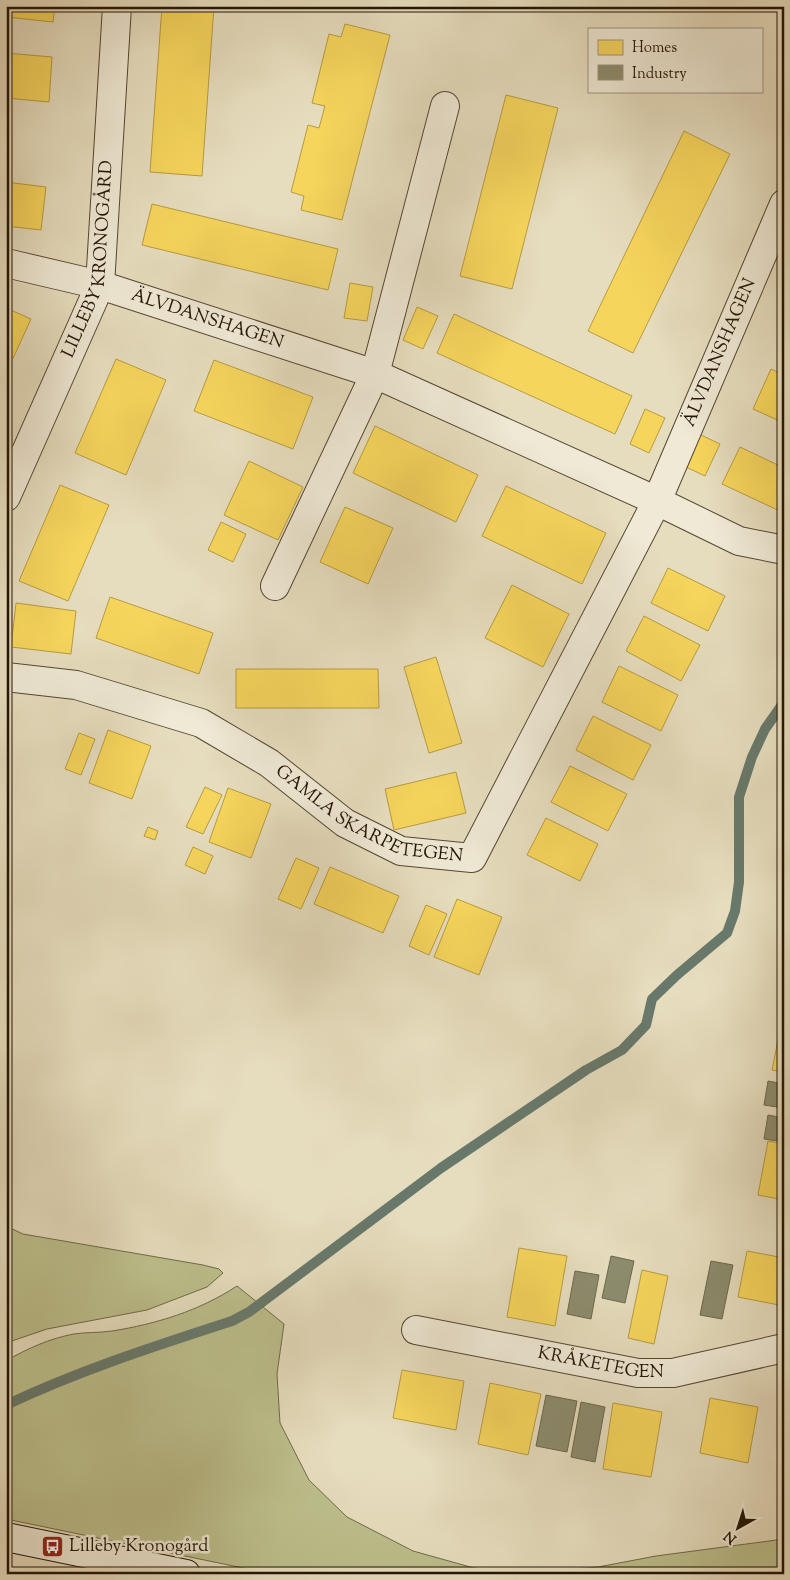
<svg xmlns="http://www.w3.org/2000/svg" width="790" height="1580" font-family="'Sorts Mill Goudy',serif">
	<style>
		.green { fill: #bcbf8c; stroke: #706a48 }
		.homes { fill: #f6d55c; stroke: #b79b42 }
		.industry { fill: #8c8c6e; stroke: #6d684e }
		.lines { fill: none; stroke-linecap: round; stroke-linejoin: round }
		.stream { stroke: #68796c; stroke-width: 10 }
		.street-casing { stroke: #544733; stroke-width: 30 }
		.secondary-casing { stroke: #241505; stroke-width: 30 }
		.street { stroke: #efe9d5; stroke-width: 28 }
		.secondary { stroke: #efe9d5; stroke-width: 28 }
		.labels { text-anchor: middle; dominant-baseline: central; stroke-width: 5; stroke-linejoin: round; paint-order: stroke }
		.street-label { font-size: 18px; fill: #241505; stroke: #efe9d5 }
		.poi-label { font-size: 18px; fill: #241505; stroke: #efe9d5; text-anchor: start }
	</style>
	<rect width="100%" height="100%" fill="#e6ddbe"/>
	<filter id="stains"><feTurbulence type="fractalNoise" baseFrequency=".004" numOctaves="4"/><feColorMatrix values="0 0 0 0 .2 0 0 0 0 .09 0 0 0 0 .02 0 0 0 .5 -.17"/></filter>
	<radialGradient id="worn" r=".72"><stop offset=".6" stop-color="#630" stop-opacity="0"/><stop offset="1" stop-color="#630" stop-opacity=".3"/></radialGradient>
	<g class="green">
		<polygon points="6,1226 23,1234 203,1265 219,1269 223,1273 207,1287 147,1310 47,1329 6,1343"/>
		<path d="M 237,1286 L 284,1324 L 277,1374 L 280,1423 L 309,1480 L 347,1517 L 413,1551 L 474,1568 L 520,1573 L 598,1567 L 656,1556 L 784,1539 L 784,1574 L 272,1574 L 6,1519 L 6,1361 C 26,1349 51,1338 74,1334 C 86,1332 99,1333 112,1331 C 156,1324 199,1311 237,1286 Z"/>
	</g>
	<g class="homes">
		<polygon points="6,6 55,6 53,22 6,17"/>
		<polygon points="162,6 214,6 202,176 150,172"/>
		<polygon points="345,24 390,35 342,220 301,210 304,196 291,192 308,125 319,128 325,106 312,103 329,34 341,37"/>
		<polygon points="6,53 52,57 49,102 6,98"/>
		<polygon points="506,95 558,108 512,289 460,276"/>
		<polygon points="684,131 730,154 633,353 588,331"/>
		<polygon points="6,182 46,187 41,230 6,226"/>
		<polygon points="152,204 338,249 328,290 142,245"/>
		<polygon points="350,283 373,287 367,321 344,318"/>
		<polygon points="417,307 438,316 423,349 403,340"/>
		<polygon points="6,308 31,319 10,365 6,363"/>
		<polygon points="454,314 632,396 615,434 437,353"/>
		<polygon points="116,359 166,380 126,475 75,453"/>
		<polygon points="214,360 313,397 293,449 194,411"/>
		<polygon points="771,369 784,375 784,423 753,409"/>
		<polygon points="645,409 665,418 649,453 630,444"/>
		<polygon points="375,426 478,475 456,522 353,473"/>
		<polygon points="699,434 720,444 705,476 684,466"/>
		<polygon points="740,447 784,468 784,513 722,484"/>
		<polygon points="249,461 303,487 278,540 224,515"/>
		<polygon points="60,485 109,505 68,601 19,581"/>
		<polygon points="506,486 606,533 582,584 482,536"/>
		<polygon points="345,507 393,528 368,584 320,562"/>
		<polygon points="221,522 246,534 233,562 208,550"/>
		<polygon points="668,568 725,596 708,631 651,603"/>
		<polygon points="512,585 569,614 543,667 485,638"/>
		<polygon points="110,597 213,633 199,674 96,638"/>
		<polygon points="16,603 76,611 71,654 11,647"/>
		<polygon points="644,616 700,645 681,681 626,651"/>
		<polygon points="436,657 462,743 429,753 404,667"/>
		<polygon points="619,666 678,695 661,731 602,702"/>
		<polygon points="236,669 378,669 379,708 236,708"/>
		<polygon points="593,716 651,745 633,780 576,750"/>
		<polygon points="108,730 151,746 132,799 89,783"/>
		<polygon points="79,733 95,739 81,775 65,769"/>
		<polygon points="570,766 627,794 608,831 551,802"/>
		<polygon points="456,772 466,813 394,830 385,789"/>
		<polygon points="205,787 222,795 203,834 186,827"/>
		<polygon points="228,788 271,804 251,858 209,842"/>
		<polygon points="546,818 598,844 580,881 527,855"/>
		<polygon points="148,827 158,831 155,840 144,836"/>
		<polygon points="193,847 213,856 205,874 185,865"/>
		<polygon points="296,858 319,868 301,909 278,899"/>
		<polygon points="330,867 399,896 383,933 314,904"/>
		<polygon points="457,899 502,917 479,975 434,957"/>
		<polygon points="426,905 447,914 429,955 409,946"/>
		<polygon points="781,1025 784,1026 784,1072 772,1070"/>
		<polygon points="768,1141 784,1144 784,1200 758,1195"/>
		<polygon points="519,1248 567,1256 555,1326 507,1317"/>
		<polygon points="747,1251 784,1258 784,1306 738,1297"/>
		<polygon points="642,1270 668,1276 654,1344 628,1338"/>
		<polygon points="402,1370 464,1381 456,1430 393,1418"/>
		<polygon points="490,1383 541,1394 528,1455 478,1444"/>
		<polygon points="710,1398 758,1407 748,1463 700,1453"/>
		<polygon points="613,1403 662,1412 651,1477 603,1469"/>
	</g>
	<g class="industry">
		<polygon points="768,1081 784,1084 784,1108 764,1105"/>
		<polygon points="768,1115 784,1118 784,1142 764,1139"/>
		<polygon points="611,1256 634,1261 625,1303 602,1298"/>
		<polygon points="711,1261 733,1265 722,1319 700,1315"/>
		<polygon points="575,1271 599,1275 591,1319 567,1314"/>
		<polygon points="546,1395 577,1401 567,1452 536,1446"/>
		<polygon points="581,1402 605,1407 595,1462 571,1457"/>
	</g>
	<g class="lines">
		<path class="stream" d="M 6,1405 C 80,1370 155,1346 232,1321 L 249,1312 L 441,1168 L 586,1070 L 622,1050 L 646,1025 L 652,999 L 677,975 L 727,933 L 735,911 L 739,882 L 739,797 L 752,757 L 765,729 L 784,702"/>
		<defs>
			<g id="street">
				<path id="s1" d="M 6,263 L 100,285 L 375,374 L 657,501 L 739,541 L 784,550"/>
				<path id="s2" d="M 6,497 L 100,285 L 117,6"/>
				<polyline points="275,586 375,374 445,106"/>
				<path id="s3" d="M 6,677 L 76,685 L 201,723 L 269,763 L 345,823 L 401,851 L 472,858 L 657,501 L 784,204"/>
				<path id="s4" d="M 416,1330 L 638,1373 L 673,1373 L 784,1348"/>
			</g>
			<polyline id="secondary" points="6,1537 186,1574"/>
		</defs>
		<use href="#street" class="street-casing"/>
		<use href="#secondary" class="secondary-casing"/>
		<use href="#street" class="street"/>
		<use href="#secondary" class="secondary"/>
	</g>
	<defs>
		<symbol id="bus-square" viewBox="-11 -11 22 22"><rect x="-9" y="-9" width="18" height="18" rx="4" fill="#8f2418" stroke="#efe9d5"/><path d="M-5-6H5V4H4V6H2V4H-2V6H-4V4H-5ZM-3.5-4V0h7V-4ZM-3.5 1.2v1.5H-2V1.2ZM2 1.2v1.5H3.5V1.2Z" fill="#fff"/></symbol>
	</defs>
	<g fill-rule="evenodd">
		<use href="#bus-square" x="40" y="1534" width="25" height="25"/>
	</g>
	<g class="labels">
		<g class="street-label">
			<text stroke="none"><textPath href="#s2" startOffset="255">LILLEBY KRONOGÅRD</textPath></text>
			<text stroke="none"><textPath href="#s1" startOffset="209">ÄLVDANSHAGEN</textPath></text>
			<text stroke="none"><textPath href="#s3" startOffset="1074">ÄLVDANSHAGEN</textPath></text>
			<text stroke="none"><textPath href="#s3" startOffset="396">GAMLA SKARPETEGEN</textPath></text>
			<text stroke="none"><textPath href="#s4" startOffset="188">KRÅKETEGEN</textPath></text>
		</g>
		<g class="poi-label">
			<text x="69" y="1547">Lilleby Kronogård</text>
		</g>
	</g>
	<rect width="790" height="1580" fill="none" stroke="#e6ddbe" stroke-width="25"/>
	<rect x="8" y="8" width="775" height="1565" fill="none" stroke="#241505" stroke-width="2.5"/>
	<rect x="12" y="12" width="765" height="1555" fill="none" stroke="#241505"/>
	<rect x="588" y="28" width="175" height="65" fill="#efe9d5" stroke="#9e9482"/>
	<rect x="598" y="40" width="25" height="15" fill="#f6d55c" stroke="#9e9482"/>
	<text x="632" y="52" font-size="15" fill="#241505">Homes</text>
	<rect x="598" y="65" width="25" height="15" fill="#8c8c6e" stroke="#9e9482"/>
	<text x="632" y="78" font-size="15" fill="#241505">Industry</text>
	<g transform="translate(738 1528) rotate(219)" stroke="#efe9d5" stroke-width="4" paint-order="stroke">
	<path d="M0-4L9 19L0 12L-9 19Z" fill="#241505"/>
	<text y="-8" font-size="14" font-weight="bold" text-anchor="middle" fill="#241505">N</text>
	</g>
	<rect width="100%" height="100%" filter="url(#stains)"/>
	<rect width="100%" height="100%" fill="url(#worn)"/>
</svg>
